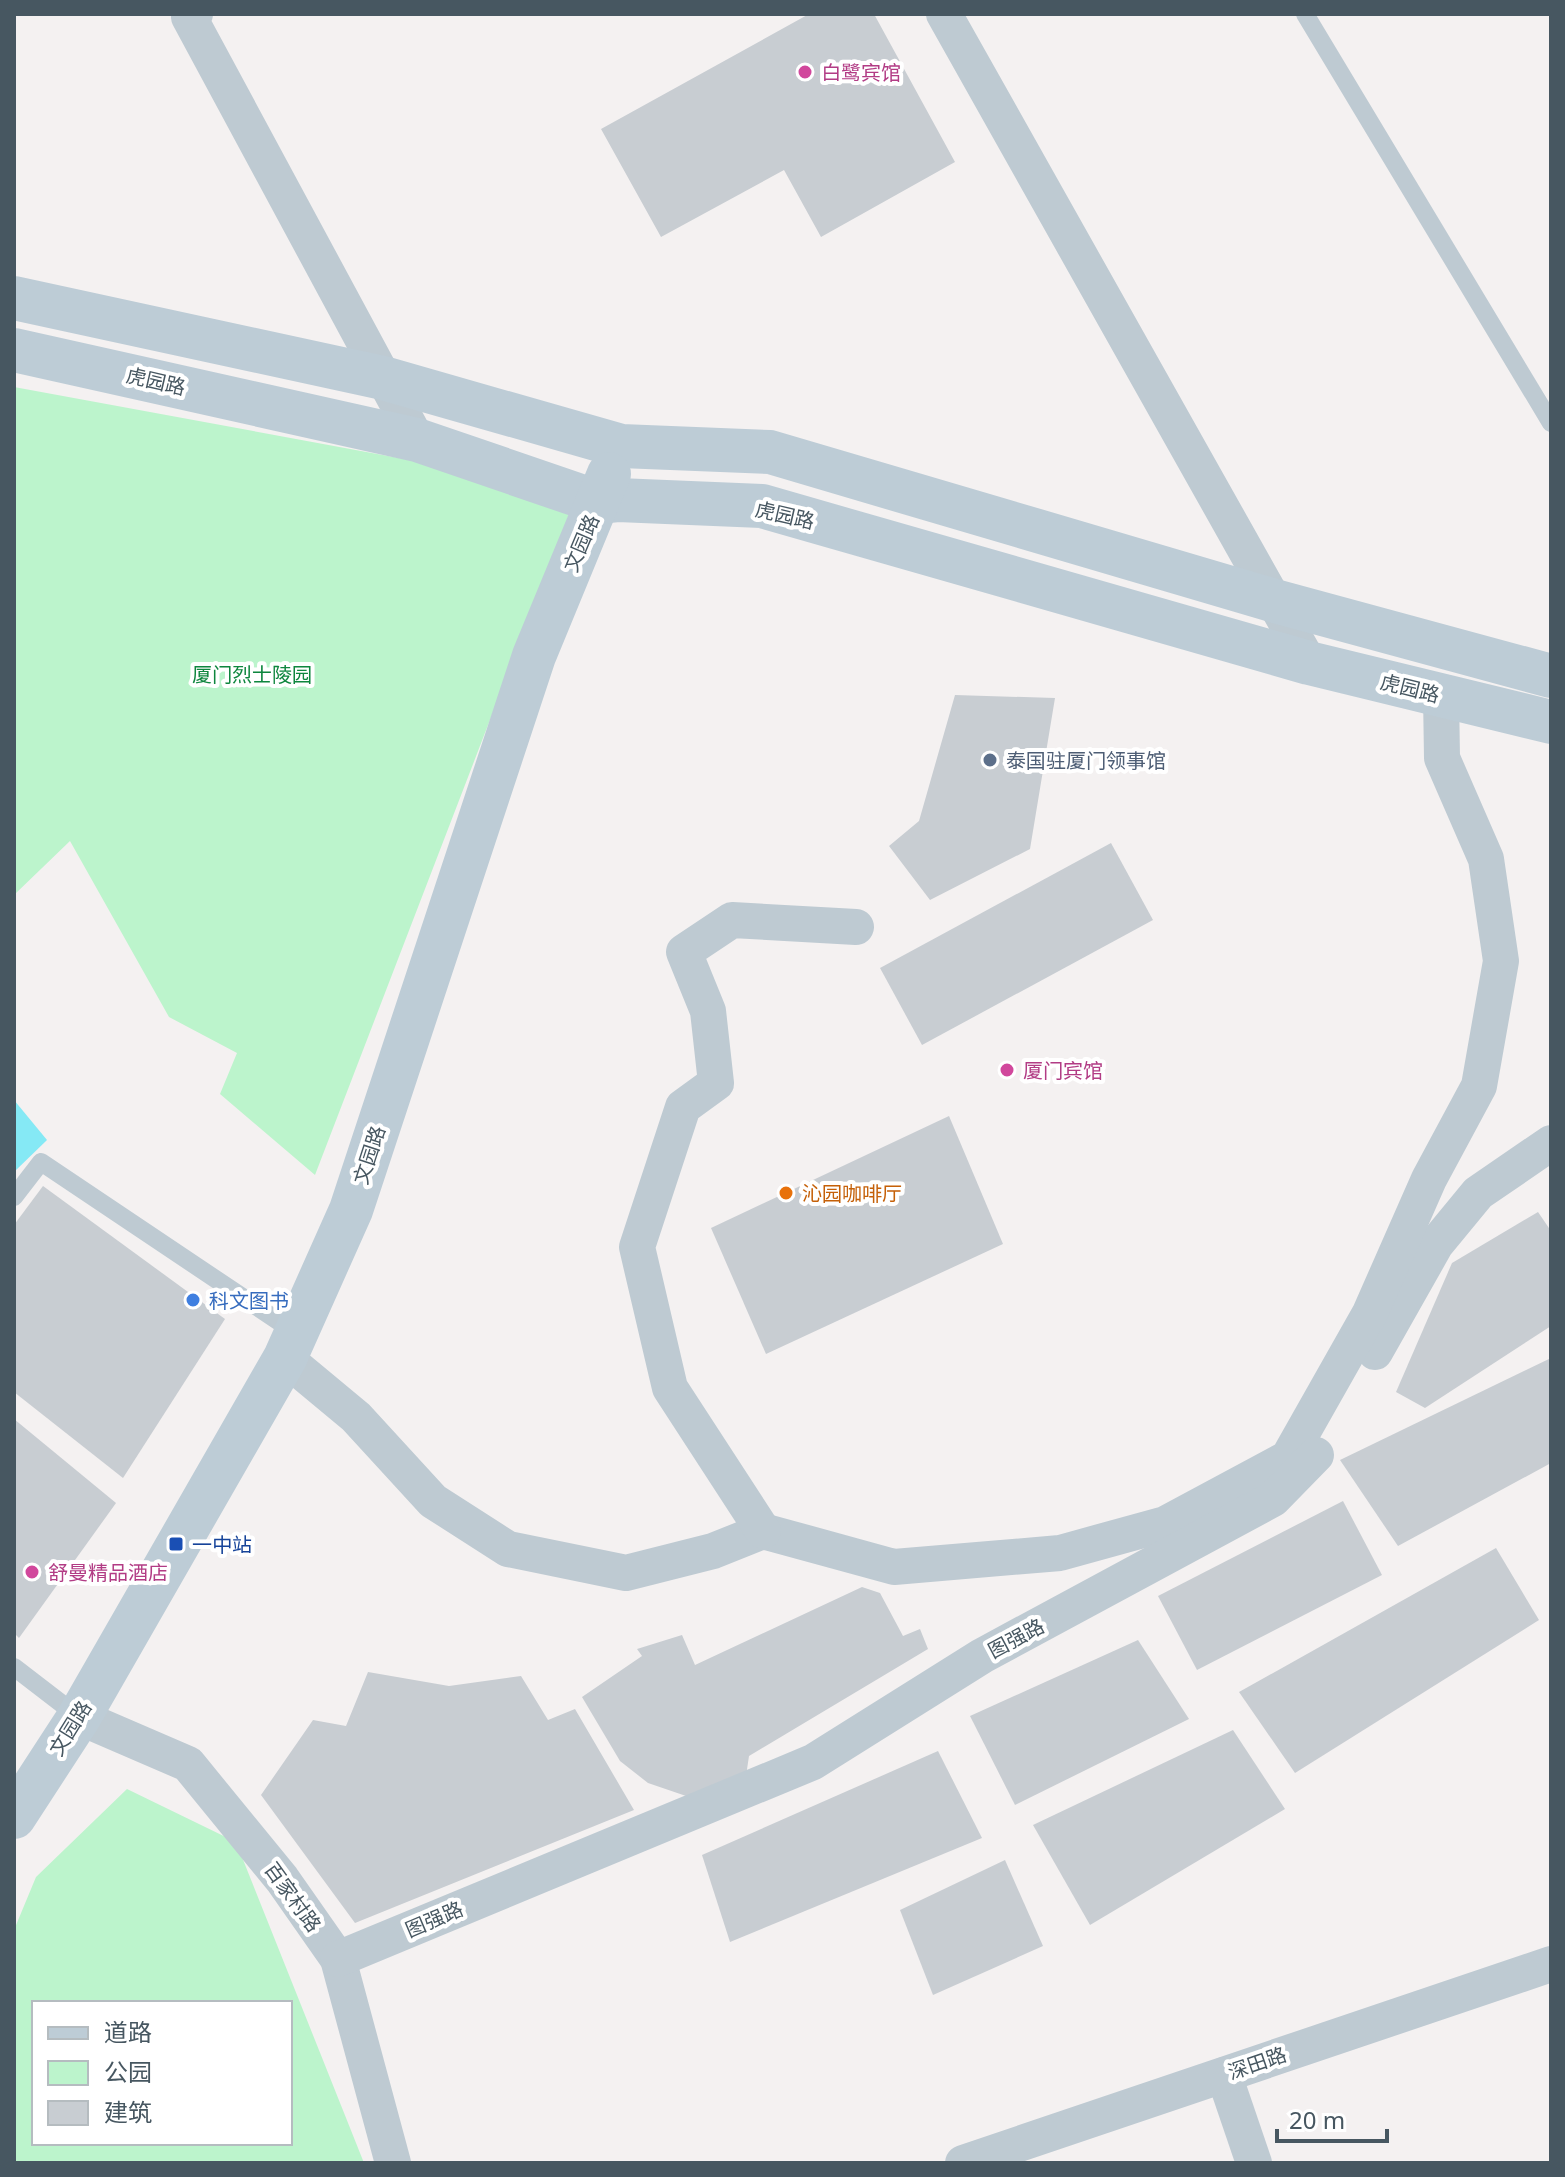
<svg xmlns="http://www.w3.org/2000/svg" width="1565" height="2177" font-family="'Noto Sans','Noto Sans SC',sans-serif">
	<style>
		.green { fill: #bcf4cc; fill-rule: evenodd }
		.water { fill: #85e9f5 }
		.building { fill: #c8cdd2 }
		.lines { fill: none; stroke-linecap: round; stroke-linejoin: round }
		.lane { stroke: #becad2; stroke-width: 18 }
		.street { stroke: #becad2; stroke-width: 36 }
		.secondary { stroke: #bdccd6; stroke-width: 44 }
		.hotel-dot { fill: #d1479c; stroke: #fff; stroke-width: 3 }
		.service-dot { fill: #5c6f8a; stroke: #fff; stroke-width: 3 }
		.food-dot { fill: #e8710a; stroke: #fff; stroke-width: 3 }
		.shop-dot { fill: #3f7fe0; stroke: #fff; stroke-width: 3 }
		.transit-dot { fill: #1a4fb4; stroke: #fff; stroke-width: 3 }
		.labels { text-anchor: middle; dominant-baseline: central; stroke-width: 8; stroke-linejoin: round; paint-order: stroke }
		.hotel-label { font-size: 20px; fill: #b23c85; stroke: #fff; text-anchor: start }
		.street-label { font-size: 20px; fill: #475761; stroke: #fff }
		.park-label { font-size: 20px; fill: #0e863e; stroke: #fff }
		.service-label { font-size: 20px; fill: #4e5e75; stroke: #fff; text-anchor: start }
		.food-label { font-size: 20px; fill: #c56008; stroke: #fff; text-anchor: start }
		.shop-label { font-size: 20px; fill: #366cbe; stroke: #fff; text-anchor: start }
		.transit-label { font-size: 20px; fill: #164399; stroke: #fff; text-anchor: start }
	</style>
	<rect width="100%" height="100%" fill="#f4f1f1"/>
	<g class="green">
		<polygon points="14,387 578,491 315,1175 220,1094 237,1053 169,1017 70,841 14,895"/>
		<path d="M 127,1789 L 236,1842 L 364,2163 L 14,2163 L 14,1930 L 36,1877 ZM 34,2003 L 290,2003 L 290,2143 L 34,2143 Z"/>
	</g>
	<polygon class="water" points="14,1100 47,1140 14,1172"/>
	<g class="building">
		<polygon points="809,14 874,14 955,162 821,237 784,170 661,237 601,129"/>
		<polygon points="955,695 1055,698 1030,849 930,900 889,846 919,821"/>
		<polygon points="1111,843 1153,920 922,1045 880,968"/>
		<polygon points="949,1116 1003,1244 766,1354 711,1228"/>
		<polygon points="43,1186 225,1319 123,1478 14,1392 14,1225"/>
		<polygon points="1538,1212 1551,1231 1551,1326 1425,1408 1396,1392 1452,1263"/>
		<polygon points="1551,1358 1551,1463 1398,1546 1340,1460"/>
		<polygon points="14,1419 116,1503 19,1638 14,1633"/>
		<polygon points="1343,1501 1382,1575 1197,1670 1158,1596"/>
		<polygon points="1496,1548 1539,1620 1295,1773 1239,1692"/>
		<polygon points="862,1587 880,1593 903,1636 920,1629 928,1649 749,1756 746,1776 689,1797 648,1783 620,1761 582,1697 642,1656 637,1649 682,1635 695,1665"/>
		<polygon points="1138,1640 1189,1719 1015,1805 970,1716"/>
		<polygon points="368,1672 449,1686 521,1676 548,1720 575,1709 634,1810 355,1923 261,1795 313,1720 346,1726"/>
		<polygon points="1233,1730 1285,1809 1090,1925 1033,1825"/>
		<polygon points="938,1751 982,1838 730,1942 702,1855"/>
		<polygon points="1005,1860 1043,1946 933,1995 900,1910"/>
	</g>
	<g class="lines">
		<g class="lane">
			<polyline points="1305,14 1551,423"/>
			<polyline points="14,1197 41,1162 296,1333"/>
			<polyline points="14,1667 79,1717"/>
		</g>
		<g class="street">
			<polyline points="195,14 189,17 417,440"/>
			<polyline points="944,14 1309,663"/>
			<polyline points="1375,1352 1436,1244 1478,1193 1551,1143"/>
			<polyline points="285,1358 356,1417 433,1501 508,1549 626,1573 713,1551 763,1531 894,1567 1060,1553 1165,1524 1288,1458 1370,1313 1429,1179 1479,1086 1501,961 1486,859 1442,758 1441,695"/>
			<polyline points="763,1531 670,1388 637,1247 683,1107 716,1083 708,1011 684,952 732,920 856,927"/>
			<polyline points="79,1717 188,1764 282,1879 338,1959 393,2163"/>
			<polyline points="338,1959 813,1762 982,1656 1273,1499 1316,1455"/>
			<polyline points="1224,2075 1254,2163"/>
			<polyline points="963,2163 1551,1964"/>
		</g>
		<g class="secondary">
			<polyline points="14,298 383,378 621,446 770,452 1275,601 1551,676"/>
			<polyline points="14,350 417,440 598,502 618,500 762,506 1309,663 1551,722"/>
			<polyline points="14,1817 79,1717 285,1358 351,1210 534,656 609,474"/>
		</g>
	</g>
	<g class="hotel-dot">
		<circle cx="805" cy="72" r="8"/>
		<circle cx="1007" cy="1070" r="8"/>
		<circle cx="32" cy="1572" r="8"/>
	</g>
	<circle class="service-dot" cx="990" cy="760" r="8"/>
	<circle class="food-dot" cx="786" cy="1193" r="8"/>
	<circle class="shop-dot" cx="193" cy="1300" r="8"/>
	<rect class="transit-dot" x="168" y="1536" width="16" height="16" rx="4"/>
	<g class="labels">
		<g class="hotel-label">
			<text x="821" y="72">白鹭宾馆</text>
			<text x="1023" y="1070">厦门宾馆</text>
			<text x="48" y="1572">舒曼精品酒店</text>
		</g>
		<g class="street-label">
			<text transform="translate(156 381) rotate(13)">虎园路</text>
			<text transform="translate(785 515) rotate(13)">虎园路</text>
			<text transform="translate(581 543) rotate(-67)">文园路</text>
			<text transform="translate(1410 688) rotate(14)">虎园路</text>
			<text transform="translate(369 1155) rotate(-72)">文园路</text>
			<text transform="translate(1016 1638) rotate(-28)">图强路</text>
			<text transform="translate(70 1728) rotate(-58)">文园路</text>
			<text transform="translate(293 1897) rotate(54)">百家村路</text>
			<text transform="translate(434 1919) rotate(-23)">图强路</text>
			<text transform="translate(1257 2063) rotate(-19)">深田路</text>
		</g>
		<g class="park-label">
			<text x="252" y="674">厦门烈士陵园</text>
		</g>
		<g class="service-label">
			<text x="1006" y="760">泰国驻厦门领事馆</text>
		</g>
		<g class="food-label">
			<text x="802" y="1193">沁园咖啡厅</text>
		</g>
		<g class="shop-label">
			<text x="209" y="1300">科文图书</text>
		</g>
		<g class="transit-label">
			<text x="192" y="1544">一中站</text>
		</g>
	</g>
	<rect width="1565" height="2177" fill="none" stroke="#475761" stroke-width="32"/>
	<rect x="32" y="2001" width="260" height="144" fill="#ffffff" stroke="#b5bcc0" stroke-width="2"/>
	<rect x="48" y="2027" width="40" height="12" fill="#bdccd6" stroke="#b5bcc0" stroke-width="2"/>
	<text x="104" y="2041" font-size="24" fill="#475761">道路</text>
	<rect x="48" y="2061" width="40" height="24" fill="#bcf4cc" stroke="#b5bcc0" stroke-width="2"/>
	<text x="104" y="2081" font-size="24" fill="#475761">公园</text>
	<rect x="48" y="2101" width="40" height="24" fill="#c8cdd2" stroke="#b5bcc0" stroke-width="2"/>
	<text x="104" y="2121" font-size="24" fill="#475761">建筑</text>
	<path d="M1277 2129v12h110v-12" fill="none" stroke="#475761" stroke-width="4"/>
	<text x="1289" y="2129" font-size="24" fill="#475761" stroke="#ffffff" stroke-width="6" paint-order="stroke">20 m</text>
</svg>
